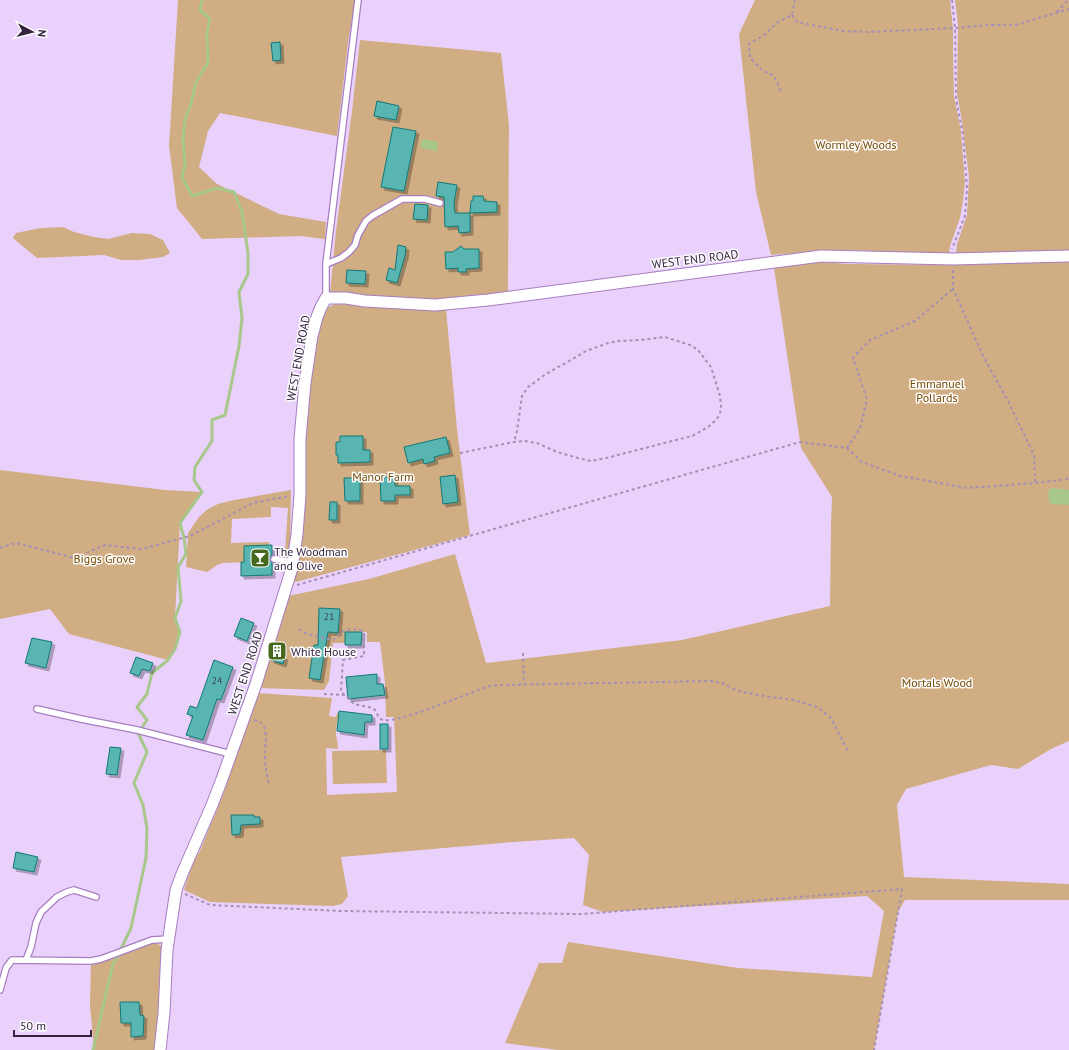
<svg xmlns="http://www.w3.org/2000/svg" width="1069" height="1050" font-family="'PT Sans',sans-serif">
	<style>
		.green { fill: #d0ad82 }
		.water { fill: #a7c78b }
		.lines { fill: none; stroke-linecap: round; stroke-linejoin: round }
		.stream { stroke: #a7c78b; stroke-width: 3 }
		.building { fill: #58b5b1; stroke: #117975; filter: url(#shadow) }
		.service-casing { stroke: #a77ec2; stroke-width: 8 }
		.minor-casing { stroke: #a77ec2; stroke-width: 13 }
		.path { stroke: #a58fb4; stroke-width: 2; stroke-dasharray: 3 3; stroke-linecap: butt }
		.service { stroke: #fff; stroke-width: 5.5 }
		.minor { stroke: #fff; stroke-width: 11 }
		.labels { text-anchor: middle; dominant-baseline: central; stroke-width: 3; stroke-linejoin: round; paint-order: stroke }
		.number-label { font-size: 10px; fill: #3e485c }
		.park-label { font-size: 12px; fill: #744a03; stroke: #fdfdfd }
		.street-label { font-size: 12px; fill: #352440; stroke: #fdfdfd }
		.poi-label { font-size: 12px; fill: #352440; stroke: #fdfdfd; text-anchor: start }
	</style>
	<defs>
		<filter id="shadow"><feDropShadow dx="3" dy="3" stdDeviation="0" flood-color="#0004"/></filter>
	</defs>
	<rect width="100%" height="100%" fill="#ead1fc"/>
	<g class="green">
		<polygon points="178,0 355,0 348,43 337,136 220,113 208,131 199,167 217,184 279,214 326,222 325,239 300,236 202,239 177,208 169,146"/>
		<polygon points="755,0 950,0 953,29 953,51 954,96 961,131 965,183 963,201 960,218 950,246 949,254 849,250 821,251 771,255 756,192 739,34"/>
		<polygon points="955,0 1069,0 1069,250 956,254 957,244 967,215 969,177 961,115 957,94 958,25"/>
		<path d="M 360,40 L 501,53 L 509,125 L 508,292 C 494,295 479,298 465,299 C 420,302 375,297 330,293 L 336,231 L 352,111 Z"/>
		<polygon points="63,227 74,232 94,237 108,239 132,233 150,234 163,240 170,253 163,257 139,260 121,260 104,255 37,258 13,238 16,233 41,228"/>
		<path d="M 1069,261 L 1069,741 L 1051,749 L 1018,769 L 991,765 L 906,789 L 897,805 L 904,877 L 1069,884 L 1069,900 L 905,900 L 898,912 L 874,1050 L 558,1050 L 505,1043 L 539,963 L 562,963 L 568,942 L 738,968 L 872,977 L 884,911 L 867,896 L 603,912 L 583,905 L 589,855 L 574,838 L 513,842 L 341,857 L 348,896 L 342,904 L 333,906 L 210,902 L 184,890 L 194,858 L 199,853 L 224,792 L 257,693 L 332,698 L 329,716 L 336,717 L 337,713 L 344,714 L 344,715 L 339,715 C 337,721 336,729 336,735 C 337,740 338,744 338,749 L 326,748 L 327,795 L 397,792 L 394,717 L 386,717 L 385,683 L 380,642 L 367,642 L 367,632 L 345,632 L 345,643 L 333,643 L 329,681 L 324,690 L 258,688 L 288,596 L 369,579 L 455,554 L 486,663 L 682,640 L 830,606 L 831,524 L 832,497 L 801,448 L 774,268 L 821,262 L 849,264 L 956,265 Z"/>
		<polygon points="335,304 446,309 457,429 470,535 292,583 304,470 308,387 321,316 327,308"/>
		<polygon points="0,470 165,490 202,492 180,523 175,618 180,632 175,649 168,660 69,634 50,609 0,619"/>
		<polygon points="291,490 290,552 285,551 288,508 271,507 271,517 232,519 231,543 269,542 269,546 249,562 223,563 217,565 207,572 186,567 188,533 199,517 208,509 218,504 234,500"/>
		<polygon points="386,750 387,783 333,784 332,751"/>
		<polygon points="152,940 167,950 160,1050 94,1050 90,1005 91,961"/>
	</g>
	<g class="water">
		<polygon points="422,139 438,142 437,151 420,148"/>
		<path d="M 1052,488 L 1069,490 L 1069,504 L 1068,505 L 1051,504 C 1048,500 1048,495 1049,490 Z"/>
	</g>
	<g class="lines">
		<g class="stream">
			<polyline points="120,951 131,928 146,858 147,828 143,805 134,783 147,752 138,733 147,720 137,707 147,694 152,673 168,660 175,649 180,632 175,618 181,601 178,567 186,554 184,538 180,523 202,492 194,480 195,467 212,441 212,420 225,415 239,346 242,318 239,292 248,274 248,253 242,212 234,192 217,188 192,196 182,177 185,164 183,139 185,119 191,104 196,82 208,63 207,32 210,19 200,10 202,0"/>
			<polyline points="93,1050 113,964 119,954"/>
		</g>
	</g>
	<g class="building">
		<polygon points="280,42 281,60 273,61 271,43"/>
		<polygon points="377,101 399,106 396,120 374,116"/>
		<polygon points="393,127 416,131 404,191 381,187"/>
		<polygon points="438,182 457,185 454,203 455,213 470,213 470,232 459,233 458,226 445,227 444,197 436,196"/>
		<polygon points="473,196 483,196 484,201 497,202 497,212 470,213 471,201 473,200"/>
		<polygon points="415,204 428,205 427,220 413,219"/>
		<polygon points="398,245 406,247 405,256 397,283 386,280 389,268 395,270"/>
		<polygon points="461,246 464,249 479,249 479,268 466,269 466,272 458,272 458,268 446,269 445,252 453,252"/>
		<polygon points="347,270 366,271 365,284 346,283"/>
		<polygon points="340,436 363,436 363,450 370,450 370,462 338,463 338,455 336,455 336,442 340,442"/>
		<polygon points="446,437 450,453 434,457 435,461 424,464 423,459 408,463 404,447"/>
		<polygon points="455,475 458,502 443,504 440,477"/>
		<polygon points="380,477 395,477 395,486 410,486 410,495 395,495 395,501 381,501"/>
		<polygon points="344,478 360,478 360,501 345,501"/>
		<polygon points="330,502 337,502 337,520 329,520"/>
		<polygon points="272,545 272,555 270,559 272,563 272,575 241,576 241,562 244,562 244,546"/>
		<polygon points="319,608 340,609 338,633 328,632 320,680 309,678 314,645 318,645"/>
		<polygon points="241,618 254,623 247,641 234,636"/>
		<polygon points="345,632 362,632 361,645 345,645"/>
		<polygon points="32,638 52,642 46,668 25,663"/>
		<polygon points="275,645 283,647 280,655 285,657 283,664 271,660"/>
		<polygon points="136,657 153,663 150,671 142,669 139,676 130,673"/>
		<polygon points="214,660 233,667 221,700 217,699 203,740 186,735 193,716 187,714 190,706 197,708"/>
		<polygon points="377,674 377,684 383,684 385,695 348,699 346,677"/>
		<polygon points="339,711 372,715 372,722 365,722 364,735 337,731"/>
		<rect x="380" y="724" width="8" height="25"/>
		<polygon points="110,747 121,748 117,775 106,774"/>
		<polygon points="231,815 254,815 254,817 260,817 260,824 241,825 240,834 232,835"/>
		<polygon points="16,852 38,857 34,872 13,868"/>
		<polygon points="120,1002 139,1002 140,1015 144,1016 143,1036 131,1037 131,1023 121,1023"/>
	</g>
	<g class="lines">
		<defs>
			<g id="service">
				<polyline points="326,264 341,258 349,252 355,245 358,235 366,221 372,216 402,199 425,199 440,203"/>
				<polyline points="326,298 326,264 358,0"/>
				<polyline points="274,559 293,562"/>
				<polyline points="37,709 81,719 137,730 231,754"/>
				<polyline points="26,960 31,947 36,923 41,912 57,897 67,892 74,890 96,897"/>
				<polyline points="0,990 6,968 12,960 91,961 101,959 152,940 169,939"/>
			</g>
			<polyline id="minor" points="160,1050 164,1013 167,950 176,890 182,874 212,805 222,779 256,684 292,568 297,534 300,495 300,439 305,383 312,336 317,317 321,307 326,298 346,298 365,301 435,305 488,300 821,256 953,259 1069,256"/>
		</defs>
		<use href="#service" class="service-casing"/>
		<use href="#minor" class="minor-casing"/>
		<g class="path">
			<polyline points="952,0 955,28 956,99 963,135 967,188 965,216 952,249"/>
			<polyline points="1057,12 1068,0"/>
			<polyline points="792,15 797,22 843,31 867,32 955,28 988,25 1015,25 1069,9"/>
			<polyline points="781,91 774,76 763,71 750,58 749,44 764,35 778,22 792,15 795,0"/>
			<polyline points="953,270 953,289 983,356 1007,399 1034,455 1035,483"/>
			<polyline points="847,448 860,428 867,400 853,358 870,340 915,321 953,289"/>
			<polyline points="460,453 514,442 525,441 537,443 557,452 578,458 591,461 606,458 692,436 708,427 716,420 720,414 721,406 720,396 711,367 698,350 690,345 665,337 641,340 619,341 608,343 586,351 576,357 546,374 528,387 522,396 517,431 514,442"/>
			<polyline points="0,548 16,543 74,558 105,545 142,549 190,536 253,503 290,496"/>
			<polyline points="297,585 800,442 847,448 862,462 900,476 967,488 1035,483 1069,479"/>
			<path d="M 299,629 L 307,634 L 333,640 C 337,637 340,633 344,631 C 349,628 360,629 364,632 L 364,656 L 343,660 L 341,691 L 344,695"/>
			<polyline points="523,653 524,684"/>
			<path d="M 324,694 L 345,695 L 354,704 L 373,708 C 377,711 377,718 383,720 C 398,724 470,692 490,686 L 500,685 L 711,681 L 722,683 L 738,691 L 764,696 L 794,700 L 817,707 L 831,718 L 849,753"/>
			<path d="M 254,720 C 259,721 262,723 264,727 C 268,736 264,747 265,756 C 265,766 267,776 269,785"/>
			<polyline points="185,894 210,905 341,911 582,914 902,889 874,1050"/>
		</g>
		<use href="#service" class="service"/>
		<use href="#minor" class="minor"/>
	</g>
	<defs>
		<symbol id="bar-square" viewBox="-11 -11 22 22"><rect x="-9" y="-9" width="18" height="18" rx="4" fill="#46681f" stroke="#fdfdfd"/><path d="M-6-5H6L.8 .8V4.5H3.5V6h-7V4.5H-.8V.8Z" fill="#fff"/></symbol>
		<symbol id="building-square" viewBox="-11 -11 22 22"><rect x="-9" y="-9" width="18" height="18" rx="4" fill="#46681f" stroke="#fdfdfd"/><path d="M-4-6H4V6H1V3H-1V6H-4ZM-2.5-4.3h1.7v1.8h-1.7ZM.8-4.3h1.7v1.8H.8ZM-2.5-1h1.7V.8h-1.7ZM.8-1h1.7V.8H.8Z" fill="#fff"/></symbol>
	</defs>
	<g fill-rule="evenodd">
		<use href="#bar-square" x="249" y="547" width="22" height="22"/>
		<use href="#building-square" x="266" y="640" width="22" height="22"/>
	</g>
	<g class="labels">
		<g class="number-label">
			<text x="329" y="616">21</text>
			<text x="217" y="680">24</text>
		</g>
		<g class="park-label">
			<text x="856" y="144">Wormley Woods</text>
			<text x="937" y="383">Emmanuel<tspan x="937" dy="14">Pollards</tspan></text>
			<text x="383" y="476">Manor Farm</text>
			<text x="104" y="558">Biggs Grove</text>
			<text x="937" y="682">Mortals Wood</text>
		</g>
		<g class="street-label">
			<text transform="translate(695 259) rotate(-7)">WEST END ROAD</text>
			<text transform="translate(298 358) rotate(-80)">WEST END ROAD</text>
			<text transform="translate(245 673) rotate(-72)">WEST END ROAD</text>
		</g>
		<g class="poi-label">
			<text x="274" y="551">The Woodman<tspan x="274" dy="14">and Olive</tspan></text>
			<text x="291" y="651">White House</text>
		</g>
	</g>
	<g transform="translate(32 32) rotate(97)" stroke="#fdfdfd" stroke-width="3" paint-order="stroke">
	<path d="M0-3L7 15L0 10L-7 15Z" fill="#352440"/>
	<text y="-6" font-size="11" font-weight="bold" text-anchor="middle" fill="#352440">N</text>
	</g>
	<path d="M14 1030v6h77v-6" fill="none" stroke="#352440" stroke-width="2"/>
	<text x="20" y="1030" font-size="12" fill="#352440" stroke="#fdfdfd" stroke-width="3" paint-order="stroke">50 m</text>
</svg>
